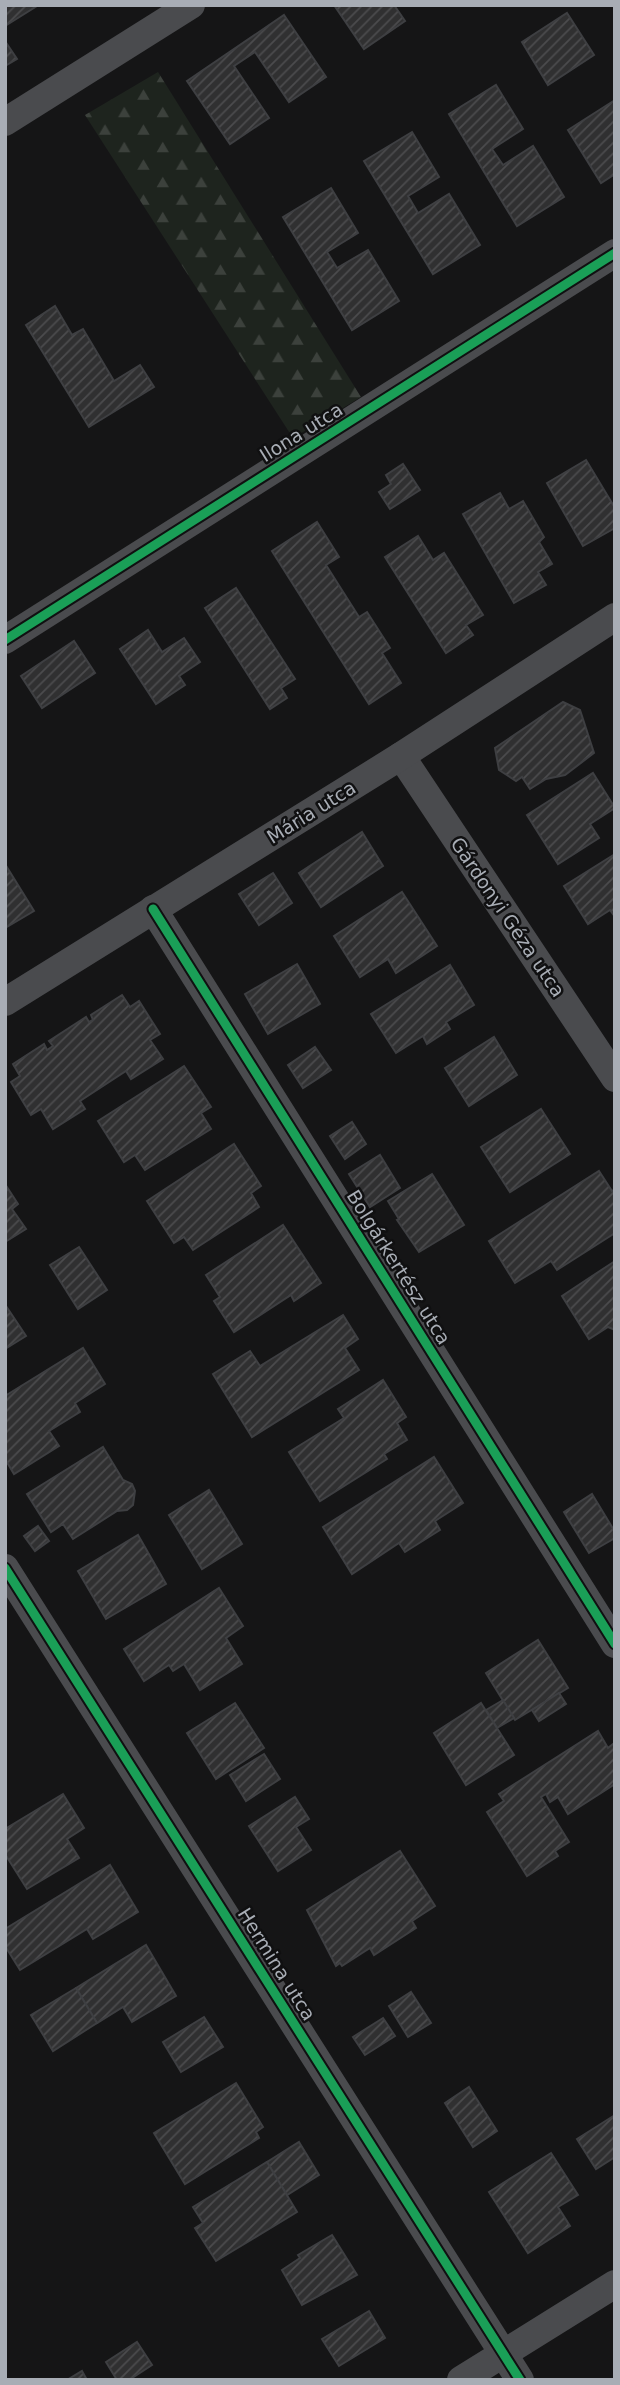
<svg xmlns="http://www.w3.org/2000/svg" width="620" height="2385" font-family="'DejaVu Sans',sans-serif">
	<style>
		.forest { fill: url(#forest-firs) }
		.building { fill: url(#building-hatch); stroke: #3e3f42; stroke-width: 2 }
		.lines { fill: none; stroke-linecap: round; stroke-linejoin: round }
		.minor { stroke: #4a4b4e; stroke-width: 28 }
		.cycleway-casing { stroke: #101011; stroke-width: 13 }
		.cycleway { stroke: #1a9f57; stroke-width: 9 }
		.labels { text-anchor: middle; dominant-baseline: central; stroke-width: 5; stroke-linejoin: round; paint-order: stroke }
		.street-label { font-size: 19px; fill: #a8adb5; stroke: #101011 }
	</style>
	<defs>
		<pattern id="forest-firs" width="22" height="20" patternUnits="userSpaceOnUse" patternTransform="scale(1.75)"><rect width="22" height="20" fill="#1e241e"/><path d="M5 1l3.5 6h-7zM16 11l3.5 6h-7z" fill="#3c413c"/></pattern>
		<pattern id="building-hatch" width="6" height="6" patternUnits="userSpaceOnUse" patternTransform="scale(1.75)"><rect width="6" height="6" fill="#303031"/><path d="M-1 1l2-2M0 6l6-6M5 7l2-2" fill="none" stroke="#4b4b4d"/></pattern>
	</defs>
	<rect width="100%" height="100%" fill="#151516"/>
	<polygon class="forest" points="158,72 361,397 293,438 85,115"/>
	<g class="building">
		<polygon points="5,5 37,5 37,6 5,26"/>
		<polygon points="334,5 394,5 405,21 364,49"/>
		<polygon points="567,13 594,55 548,85 522,42"/>
		<polygon points="284,15 326,77 289,102 255,52 234,66 269,118 230,144 187,81"/>
		<polygon points="5,41 17,59 5,66"/>
		<polygon points="496,85 523,129 492,149 503,165 533,146 564,197 517,226 449,114"/>
		<polygon points="615,100 615,174 601,183 568,130"/>
		<polygon points="412,132 439,177 408,196 418,213 449,194 480,245 433,274 364,161"/>
		<polygon points="331,188 358,233 327,252 337,268 368,250 399,301 352,330 283,217"/>
		<polygon points="55,306 72,335 83,329 114,381 140,365 154,387 89,427 26,325"/>
		<polygon points="586,460 615,508 615,528 583,546 547,483"/>
		<polygon points="403,464 420,490 390,509 379,492 391,484 386,475"/>
		<polygon points="500,493 509,509 523,501 544,537 539,542 552,564 538,572 546,585 514,603 463,514"/>
		<polygon points="317,522 339,557 326,565 359,617 367,612 390,648 382,653 401,683 369,704 272,551"/>
		<polygon points="418,536 433,560 444,553 483,615 466,625 473,635 446,653 385,557"/>
		<polygon points="236,588 295,679 281,688 287,698 270,709 205,608"/>
		<polygon points="148,630 162,652 184,638 200,662 179,676 185,685 156,704 120,649"/>
		<polygon points="74,641 95,673 42,708 21,676"/>
		<polygon points="563,702 580,710 594,753 565,775 546,779 530,789 522,777 516,781 499,770 495,748"/>
		<polygon points="593,773 615,808 590,824 599,838 558,864 527,815"/>
		<polygon points="362,832 383,866 321,907 299,873"/>
		<polygon points="615,854 615,917 610,910 588,924 564,886"/>
		<polygon points="5,864 34,911 5,928"/>
		<polygon points="273,873 292,903 259,925 239,894"/>
		<polygon points="402,892 437,946 396,973 388,959 360,977 334,936"/>
		<polygon points="297,964 320,1004 268,1034 245,994"/>
		<polygon points="450,965 474,1005 446,1022 450,1029 427,1044 423,1036 396,1053 371,1014"/>
		<polygon points="122,995 130,1007 139,1001 160,1034 150,1040 163,1059 131,1079 126,1071 80,1101 85,1109 53,1129 41,1109 31,1115 11,1082 20,1076 13,1064 44,1044 47,1050 53,1046 49,1041 86,1017 89,1022 93,1020 91,1015"/>
		<polygon points="494,1037 517,1075 469,1106 445,1068"/>
		<polygon points="315,1047 331,1070 303,1088 288,1065"/>
		<polygon points="184,1066 211,1107 201,1113 211,1129 145,1170 135,1155 124,1162 98,1121"/>
		<polygon points="541,1109 570,1154 510,1192 481,1147"/>
		<polygon points="352,1122 366,1144 345,1159 330,1136"/>
		<polygon points="234,1144 261,1186 251,1193 259,1207 193,1250 184,1237 174,1243 147,1201"/>
		<polygon points="380,1155 400,1188 370,1207 349,1174"/>
		<polygon points="599,1171 612,1191 615,1189 615,1233 557,1270 551,1261 515,1283 489,1241"/>
		<polygon points="432,1174 464,1225 419,1252 397,1220 399,1219 388,1201"/>
		<polygon points="5,1184 18,1204 12,1209 26,1229 5,1242"/>
		<polygon points="283,1225 321,1283 294,1301 291,1295 234,1332 214,1301 220,1297 206,1275"/>
		<polygon points="79,1247 107,1290 78,1309 50,1265"/>
		<polygon points="615,1261 615,1330 608,1327 589,1339 562,1296"/>
		<polygon points="6,1306 26,1336 5,1349 5,1307"/>
		<polygon points="343,1315 358,1339 345,1348 359,1370 252,1437 213,1374 250,1351 260,1366"/>
		<polygon points="83,1348 105,1384 75,1403 80,1412 49,1431 59,1446 14,1474 5,1459 5,1396"/>
		<polygon points="383,1380 406,1417 397,1423 407,1440 384,1454 387,1459 320,1501 289,1452 344,1418 338,1409"/>
		<polygon points="103,1447 123,1480 132,1484 135,1491 133,1505 127,1510 117,1511 73,1539 63,1524 51,1532 27,1494"/>
		<polygon points="434,1457 463,1503 435,1521 440,1530 405,1552 399,1543 352,1574 323,1527"/>
		<polygon points="209,1490 242,1544 202,1569 169,1515"/>
		<polygon points="592,1494 615,1532 615,1538 589,1553 564,1512"/>
		<polygon points="38,1526 49,1541 35,1551 24,1536"/>
		<polygon points="138,1535 166,1584 106,1619 78,1571"/>
		<polygon points="219,1588 243,1626 226,1638 242,1664 200,1690 184,1664 173,1671 169,1665 144,1681 124,1649"/>
		<polygon points="538,1640 568,1688 515,1720 486,1673"/>
		<polygon points="559,1693 566,1704 539,1721 532,1710"/>
		<polygon points="503,1700 514,1718 497,1728 486,1710"/>
		<polygon points="235,1703 264,1748 216,1779 187,1733"/>
		<polygon points="481,1703 514,1755 466,1785 434,1733"/>
		<polygon points="598,1731 608,1748 613,1744 615,1747 615,1784 568,1814 558,1797 550,1802 546,1794 541,1797 569,1842 555,1851 558,1856 527,1876 487,1812 504,1801 499,1794"/>
		<polygon points="264,1754 280,1779 246,1801 230,1775"/>
		<polygon points="63,1794 84,1828 67,1839 79,1858 27,1889 5,1854 5,1829"/>
		<polygon points="295,1797 309,1819 296,1827 311,1850 278,1871 249,1826"/>
		<polygon points="400,1851 435,1906 412,1921 416,1928 374,1955 370,1948 342,1966 340,1963 336,1966 307,1910"/>
		<polygon points="110,1865 138,1912 93,1939 87,1929 20,1970 5,1946 5,1929"/>
		<polygon points="146,1945 176,1996 132,2022 123,2007 97,2023 76,1988"/>
		<polygon points="76,1988 97,2023 53,2051 31,2015"/>
		<polygon points="411,1992 431,2023 408,2037 389,2006"/>
		<polygon points="204,2017 223,2047 181,2072 163,2042"/>
		<polygon points="383,2018 395,2036 365,2055 353,2037"/>
		<polygon points="236,2083 263,2127 256,2132 259,2138 185,2184 154,2133"/>
		<polygon points="469,2087 497,2131 473,2147 445,2103"/>
		<polygon points="615,2115 615,2157 596,2169 577,2139"/>
		<polygon points="299,2142 319,2175 287,2195 267,2162"/>
		<polygon points="551,2153 578,2195 558,2207 570,2226 528,2253 489,2192"/>
		<polygon points="267,2162 297,2212 216,2261 195,2228 203,2223 193,2207"/>
		<polygon points="332,2235 357,2275 302,2305 282,2270 300,2258 298,2255"/>
		<polygon points="369,2311 385,2338 339,2366 322,2339"/>
		<polygon points="137,2342 152,2365 129,2380 117,2380 106,2362"/>
		<polygon points="82,2371 87,2380 67,2380"/>
	</g>
	<g class="lines">
		<g class="minor">
			<polyline points="5,122 191,5"/>
			<polyline points="5,640 615,253"/>
			<polyline points="401,756 615,1078"/>
			<polyline points="153,909 615,1644"/>
			<polyline points="5,1002 401,756 615,617"/>
			<polyline points="5,1568 520,2380"/>
			<polyline points="461,2380 615,2284"/>
		</g>
		<defs>
			<g id="cycleway">
				<polyline points="5,640 615,253"/>
				<polyline points="153,909 615,1644"/>
				<polyline points="5,1568 520,2380"/>
			</g>
		</defs>
		<use href="#cycleway" class="cycleway-casing"/>
		<use href="#cycleway" class="cycleway"/>
	</g>
	<g class="labels">
		<g class="street-label">
			<text transform="translate(301 432) rotate(-32)">Ilona utca</text>
			<text transform="translate(311 812) rotate(-32)">Mária utca</text>
			<text transform="translate(508 917) rotate(56)">Gárdonyi Géza utca</text>
			<text transform="translate(399 1267) rotate(58)">Bolgárkertész utca</text>
			<text transform="translate(277 1964) rotate(58)">Hermina utca</text>
		</g>
	</g>
	<rect width="620" height="2385" fill="none" stroke="#a8adb5" stroke-width="14"/>
</svg>
